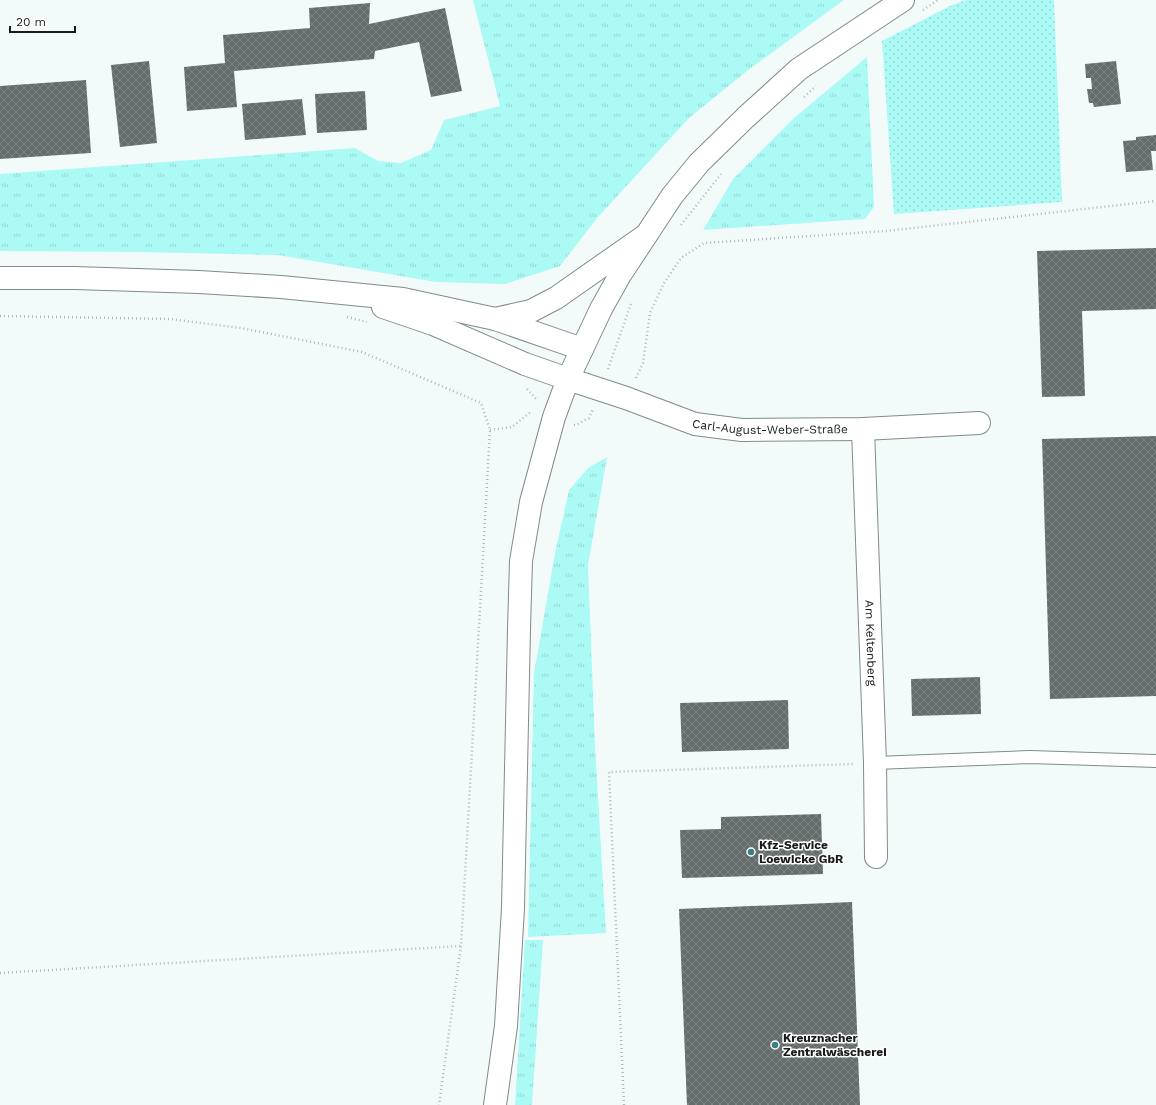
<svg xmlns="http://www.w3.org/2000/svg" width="1156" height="1105" font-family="'Work Sans',sans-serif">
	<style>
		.grass { fill: url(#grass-tufts) }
		.park { fill: url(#park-dots) }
		.building { fill: url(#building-cross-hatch) }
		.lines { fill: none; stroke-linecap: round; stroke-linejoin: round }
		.service-casing { stroke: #838a89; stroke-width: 14 }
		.minor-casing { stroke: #838a89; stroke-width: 24 }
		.tertiary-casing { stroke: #838a89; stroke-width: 24 }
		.secondary-casing { stroke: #838a89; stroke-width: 24 }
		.path { stroke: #b1b7b7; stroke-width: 2.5; stroke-dasharray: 1 3; stroke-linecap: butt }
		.service { stroke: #fff; stroke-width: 12 }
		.minor { stroke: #fff; stroke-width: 22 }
		.tertiary { stroke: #fff; stroke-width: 22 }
		.secondary { stroke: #fff; stroke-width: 22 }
		.poi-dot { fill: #39817e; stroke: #fff; stroke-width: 1.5 }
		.labels { text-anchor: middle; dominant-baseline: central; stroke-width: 3; stroke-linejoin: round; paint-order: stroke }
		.street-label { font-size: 12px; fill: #191b1b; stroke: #fff }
		.poi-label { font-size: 12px; font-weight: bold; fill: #191b1b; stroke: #fff; text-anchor: start }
	</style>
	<defs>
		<pattern id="grass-tufts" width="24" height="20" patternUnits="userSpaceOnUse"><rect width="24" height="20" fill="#abfaf6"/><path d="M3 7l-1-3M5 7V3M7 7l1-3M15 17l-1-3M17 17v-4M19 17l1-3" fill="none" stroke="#93d6d2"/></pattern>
		<pattern id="park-dots" width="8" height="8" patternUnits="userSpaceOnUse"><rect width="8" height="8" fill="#abfaf6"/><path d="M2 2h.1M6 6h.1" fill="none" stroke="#93d6d2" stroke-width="1.8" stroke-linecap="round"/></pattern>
		<pattern id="building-cross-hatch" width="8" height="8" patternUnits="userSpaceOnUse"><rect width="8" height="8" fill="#656c6c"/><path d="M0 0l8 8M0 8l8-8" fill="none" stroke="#7e8484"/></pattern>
	</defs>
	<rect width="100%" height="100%" fill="#f3fbfa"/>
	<g class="grass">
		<polygon points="473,0 844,0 747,71 689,118 598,217 560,266 505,284 436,282 278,255 137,252 0,251 0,174 355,148 378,161 401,163 431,150 444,120 500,106"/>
		<polygon points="867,57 874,207 865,219 703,230 733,179 794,118"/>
		<polygon points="607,457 588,565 595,746 606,933 528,937 534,674 555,553 569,490 588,468"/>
		<polygon points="525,940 543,940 532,1105 515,1105"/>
	</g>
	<polygon class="park" points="966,0 1054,0 1062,202 894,214 882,41 950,6"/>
	<g class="building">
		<polygon points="370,3 369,24 445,8 462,91 431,97 419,42 375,51 374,59 234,71 237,107 187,111 184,67 225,63 223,35 310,28 309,8"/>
		<polygon points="149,61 157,143 120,147 111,65"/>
		<polygon points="1116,61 1121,104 1094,107 1093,103 1089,103 1087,89 1092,89 1091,78 1086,78 1085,64"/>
		<polygon points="86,80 91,153 0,159 0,86"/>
		<polygon points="365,91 367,130 317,133 315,94"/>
		<polygon points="302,99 306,135 245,140 242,104"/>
		<polygon points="1156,135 1156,151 1151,151 1153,170 1126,172 1123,141 1136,140 1136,137"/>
		<polygon points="1156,248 1156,309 1082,311 1085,396 1042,397 1037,251"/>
		<polygon points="1156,436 1156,696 1050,699 1042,439"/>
		<polygon points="980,677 981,714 912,716 911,679"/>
		<polygon points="788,700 789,749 682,752 680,703"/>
		<polygon points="821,814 823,874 682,878 680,830 721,829 721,817"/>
		<polygon points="852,902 860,1105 687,1105 679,909"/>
	</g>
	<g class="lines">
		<defs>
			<polyline id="service" points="875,763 1030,757 1156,761"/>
			<g id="minor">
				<path id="s1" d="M 568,379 L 626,398 L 695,424 L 742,430 L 863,429 L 979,423"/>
				<path id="s2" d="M 863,429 L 875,763 L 876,857"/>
			</g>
			<g id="tertiary">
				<polyline points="0,278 75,278 199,282 281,287 403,299 495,319 582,349"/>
				<polyline points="383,307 433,324 525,364 568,379"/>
				<polyline points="495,319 531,311 556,298 646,235"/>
			</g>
			<polyline id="secondary" points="495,1105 506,1026 513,908 519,629 521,561 531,502 554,417 568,379 601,309 620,275 672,196 699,163 745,118 799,69 903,0"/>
		</defs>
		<use href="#service" class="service-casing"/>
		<use href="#minor" class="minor-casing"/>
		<use href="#tertiary" class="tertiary-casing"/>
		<use href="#secondary" class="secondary-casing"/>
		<g class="path">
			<polyline points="923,10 938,0"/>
			<polyline points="804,97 816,86"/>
			<polyline points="681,225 721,174"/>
			<polyline points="0,316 170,319 241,328 362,352 481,403 490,430 461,946 439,1105"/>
			<polyline points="347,317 367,322"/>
			<polyline points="608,369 631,304"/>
			<polyline points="636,378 643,363 650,313 664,283 681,258 704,243 886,231 1156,201"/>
			<polyline points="527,389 536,399 535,401"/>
			<polyline points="574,425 576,425 589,418 593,409"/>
			<polyline points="490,430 512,427 532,411"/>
			<polyline points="0,973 461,946"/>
			<polyline points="624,1105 609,772 853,764"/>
		</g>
		<use href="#service" class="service"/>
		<use href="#minor" class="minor"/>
		<use href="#tertiary" class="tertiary"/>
		<use href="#secondary" class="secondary"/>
	</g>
	<g class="poi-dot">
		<circle cx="751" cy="852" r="4"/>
		<circle cx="775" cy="1045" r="4"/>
	</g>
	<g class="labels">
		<g class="street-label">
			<text stroke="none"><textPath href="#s1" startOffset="210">Carl-August-Weber-Straße</textPath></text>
			<text stroke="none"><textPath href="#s2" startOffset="214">Am Keltenberg</textPath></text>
		</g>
		<g class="poi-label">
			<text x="759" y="845">Kfz-Service<tspan x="759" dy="14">Loewicke GbR</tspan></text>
			<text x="783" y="1038">Kreuznacher<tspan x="783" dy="14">Zentralwäscherei</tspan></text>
		</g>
	</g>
	<path d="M10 26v6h65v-6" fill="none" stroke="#191b1b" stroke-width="2"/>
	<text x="16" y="26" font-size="12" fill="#191b1b" stroke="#ffffff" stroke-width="3" paint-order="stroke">20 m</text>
</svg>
